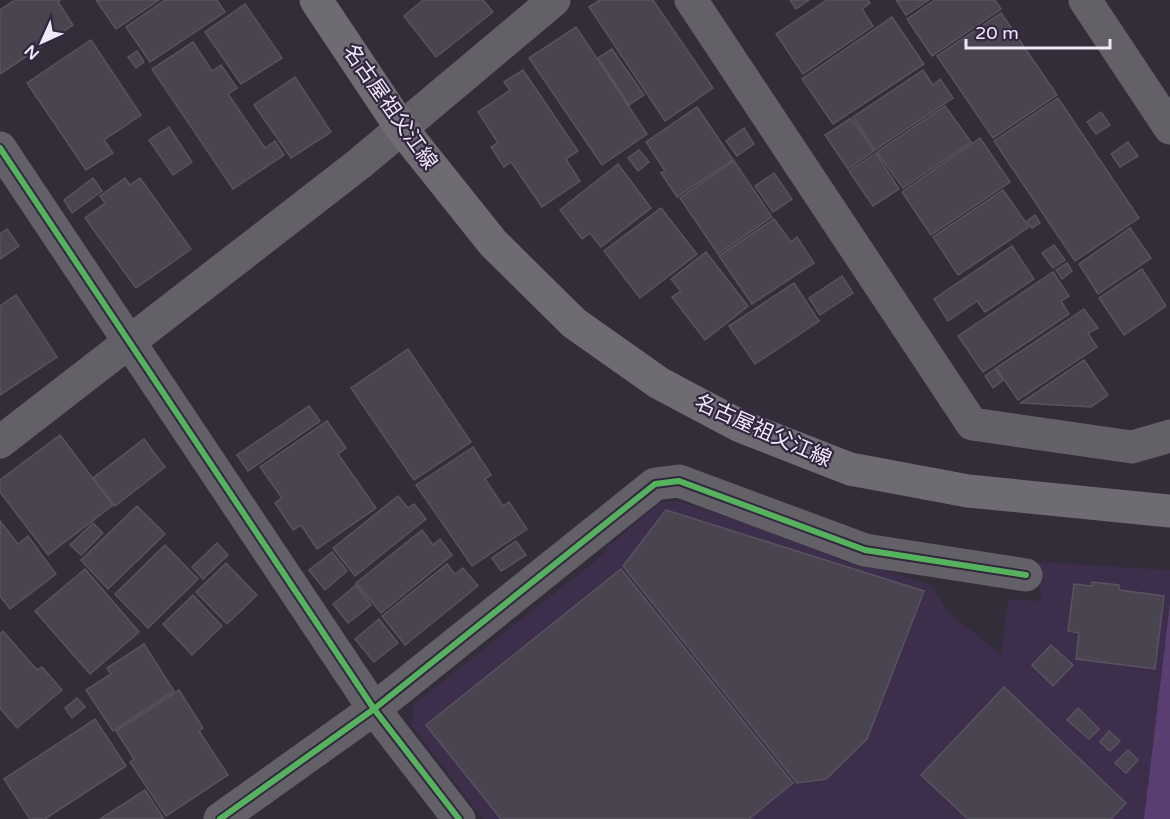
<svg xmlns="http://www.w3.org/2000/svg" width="1170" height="819" font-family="'Varela Round','Noto Sans JP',sans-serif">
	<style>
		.built { fill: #3d2f4b }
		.green { fill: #593f71 }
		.building { fill: #49444f; stroke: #58535e; stroke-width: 1.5 }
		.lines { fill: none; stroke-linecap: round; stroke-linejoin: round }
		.street { stroke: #636067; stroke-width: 33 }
		.primary { stroke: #6e6b72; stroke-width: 33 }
		.cycleway-casing { stroke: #332740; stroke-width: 10 }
		.cycleway { stroke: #56b35d; stroke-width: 6 }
		.labels { text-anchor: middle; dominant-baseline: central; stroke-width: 4.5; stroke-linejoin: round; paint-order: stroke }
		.street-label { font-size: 21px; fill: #f0e8f8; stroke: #332740 }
	</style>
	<rect width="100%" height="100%" fill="#332d3a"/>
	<polygon class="built" points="661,502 682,502 931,585 949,613 1001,655 1008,599 1041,601 1038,562 1170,570 1170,819 483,819 412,726 414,704 604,554 605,549"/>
	<polygon class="green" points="1170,604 1170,819 1144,819"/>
	<g class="building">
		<polygon points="15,0 60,0 58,2 73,25 0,74 0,10"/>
		<polygon points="96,0 159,0 116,29"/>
		<polygon points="165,0 217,0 225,12 150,62 126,27"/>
		<polygon points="423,0 483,0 493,12 436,57 404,16"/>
		<polygon points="600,0 653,0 713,88 665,121 589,7"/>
		<polygon points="790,0 809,0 796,9"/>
		<polygon points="827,0 868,0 870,3 862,9 873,26 803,74 776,34"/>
		<polygon points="896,0 929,0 906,15"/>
		<polygon points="935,0 995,0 1001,9 932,56 907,19"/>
		<polygon points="245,4 282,58 241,84 205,32"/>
		<polygon points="1001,13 1057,95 993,138 937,56"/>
		<polygon points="892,17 924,64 833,124 802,79"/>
		<polygon points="576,27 647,134 602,165 529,58"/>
		<polygon points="91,40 141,115 104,140 113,153 86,170 27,83"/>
		<polygon points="193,42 212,71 221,65 237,88 228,94 265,148 275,141 284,155 233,189 152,69"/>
		<polygon points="612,49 644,95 629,105 598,58"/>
		<polygon points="137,51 144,62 136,68 128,57"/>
		<polygon points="523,70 578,151 566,159 580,181 542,207 511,162 504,167 491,147 498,143 478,112 510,90 504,82"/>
		<polygon points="923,70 933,85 940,79 953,98 875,150 853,117"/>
		<polygon points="295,77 331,132 291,158 254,105"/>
		<polygon points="1058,98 1139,218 1075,261 994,141"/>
		<polygon points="945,106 971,142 903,188 877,152"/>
		<polygon points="697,107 733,160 677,197 661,173 665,171 646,142"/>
		<polygon points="1101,112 1110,125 1096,134 1087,122"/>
		<polygon points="851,118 874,151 848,169 825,135"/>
		<polygon points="169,127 192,162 173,175 149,140"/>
		<polygon points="744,128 754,144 737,156 726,141"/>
		<polygon points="980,138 1010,182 931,235 902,192"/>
		<polygon points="1128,142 1138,156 1120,167 1111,154"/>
		<polygon points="639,150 649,162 638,171 628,158"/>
		<polygon points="876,153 899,189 873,206 849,171"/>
		<polygon points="734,161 772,217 718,254 680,198"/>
		<polygon points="618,164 651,208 601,247 590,233 582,239 560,210"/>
		<polygon points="774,173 792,199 773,212 755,186"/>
		<polygon points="93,178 102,191 72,213 64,200"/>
		<polygon points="125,178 130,185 140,178 191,249 136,288 85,218 105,203 100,196"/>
		<polygon points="1003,190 1029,227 958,275 933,237"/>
		<polygon points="661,208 697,254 640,298 604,251"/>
		<polygon points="1035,215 1040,223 1032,228 1027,221"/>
		<polygon points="774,219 791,242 797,237 814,263 752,304 719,256"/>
		<polygon points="1130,228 1151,258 1098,294 1079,264"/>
		<polygon points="7,229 19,246 0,259 0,234"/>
		<polygon points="1054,245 1065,260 1053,268 1042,253"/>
		<polygon points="1012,246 1034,279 985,312 977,301 948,321 934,299"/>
		<polygon points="706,252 748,306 705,340 672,297 681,291 671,279"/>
		<polygon points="1067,263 1072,271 1062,279 1056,270"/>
		<polygon points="1142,269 1166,306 1124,335 1099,298"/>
		<polygon points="1053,272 1069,296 1061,301 1069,314 983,372 958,336"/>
		<polygon points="842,276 853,293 820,315 809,298"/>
		<polygon points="794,283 819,321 755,364 729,326"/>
		<polygon points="16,295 57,357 0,395 0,306"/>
		<polygon points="1084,309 1098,328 1088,333 1097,347 1018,400 996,368"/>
		<polygon points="408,349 471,442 414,480 351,388"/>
		<polygon points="1084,360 1108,395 1091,407 1021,403"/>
		<polygon points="995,369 1003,380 993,388 985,376"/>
		<polygon points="309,406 320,421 248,471 237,455"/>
		<polygon points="327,421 346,448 338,454 376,508 317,549 301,525 293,530 275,503 282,498 260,467"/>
		<polygon points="60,435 113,505 48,555 0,492 0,480"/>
		<polygon points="144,439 165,467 115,506 93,478"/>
		<polygon points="473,447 491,475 485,479 503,506 509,502 527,529 472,566 416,485"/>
		<polygon points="398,496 408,508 414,504 426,519 355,576 333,548"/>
		<polygon points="137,506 165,534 108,589 81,560"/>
		<polygon points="666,510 924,591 867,739 826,779 797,783 623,566"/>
		<polygon points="0,521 18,544 28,536 56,574 10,609 0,596"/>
		<polygon points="93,523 103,533 81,555 70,545"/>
		<polygon points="422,530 433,545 440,539 452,555 381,613 356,583"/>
		<polygon points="516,541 526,555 501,571 492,558"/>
		<polygon points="217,543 228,555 203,579 192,567"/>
		<polygon points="165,545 198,579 148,628 115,594"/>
		<polygon points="332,552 347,571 325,590 309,570"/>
		<polygon points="226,563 257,595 227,624 196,592"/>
		<polygon points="447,564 455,574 463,568 478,586 405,645 382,616"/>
		<polygon points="85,569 139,632 90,674 35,611"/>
		<polygon points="621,569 793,783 749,819 501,819 426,725"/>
		<polygon points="1092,582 1119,585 1119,590 1164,596 1155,669 1076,659 1079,633 1068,631 1074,584 1092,586"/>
		<polygon points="356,585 371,605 348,623 333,604"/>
		<polygon points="193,595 222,626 192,655 163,624"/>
		<polygon points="379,619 398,643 374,662 355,639"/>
		<polygon points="3,631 37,670 42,667 62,690 17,728 0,708 0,634"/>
		<polygon points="144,644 174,691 113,731 86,690 111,674 107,668"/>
		<polygon points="1051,645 1073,665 1053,686 1032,665"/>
		<polygon points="1004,687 1126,803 1111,819 968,819 921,775"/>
		<polygon points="179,690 203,728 199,731 228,775 166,816 130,762 134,759 116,731"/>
		<polygon points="77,698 85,707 72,718 65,708"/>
		<polygon points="1078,708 1099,729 1089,739 1067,720"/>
		<polygon points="95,719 126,766 45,819 30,819 4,779"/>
		<polygon points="1109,731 1120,741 1110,751 1100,742"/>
		<polygon points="1128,750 1138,760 1126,773 1115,763"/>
		<polygon points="145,790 164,819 100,819"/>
	</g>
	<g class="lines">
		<g class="street">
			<polyline points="691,0 972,424 1132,447 1170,436"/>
			<polyline points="1085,0 1170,128"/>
			<polyline points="0,148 374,709 459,819"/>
			<polyline points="0,442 359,164 554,0"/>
			<polyline points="220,819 374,709 655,484 679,481 865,550 1026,575"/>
		</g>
		<polyline class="primary" points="316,0 402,129 493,243 574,323 659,383 740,426 850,469 968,491 1170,511"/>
		<defs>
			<g id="cycleway">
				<polyline points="0,148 374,709 459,819"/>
				<polyline points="220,819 374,709 655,484 679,481 865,550 1026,575"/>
			</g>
		</defs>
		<use href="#cycleway" class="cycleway-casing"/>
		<use href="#cycleway" class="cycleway"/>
	</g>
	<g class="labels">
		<g class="street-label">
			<text transform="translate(390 107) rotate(55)">名古屋祖父江線</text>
			<text transform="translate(763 431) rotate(24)">名古屋祖父江線</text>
		</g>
	</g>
	<g transform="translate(42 42) rotate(225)" stroke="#332740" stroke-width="4.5" paint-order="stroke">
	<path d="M0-4.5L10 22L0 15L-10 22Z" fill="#f0e8f8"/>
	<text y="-9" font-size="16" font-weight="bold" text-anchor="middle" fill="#f0e8f8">N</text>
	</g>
	<path d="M966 39v9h144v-9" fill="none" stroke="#f0e8f8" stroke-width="3"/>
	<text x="975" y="39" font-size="18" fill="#f0e8f8" stroke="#332740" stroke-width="4.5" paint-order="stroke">20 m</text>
</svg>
